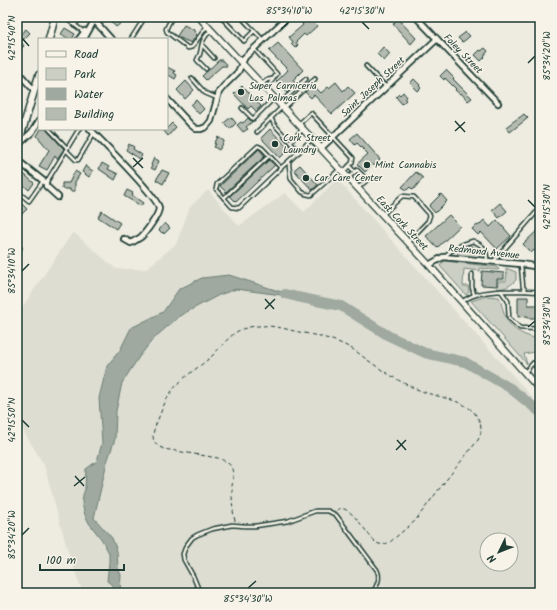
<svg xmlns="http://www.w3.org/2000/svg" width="557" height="610" font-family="Kalam,sans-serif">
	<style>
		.built { fill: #ddddd2; fill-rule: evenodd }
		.green { fill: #cccfc4; stroke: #76867c }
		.water { fill: #9fa99f; stroke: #6c7e74 }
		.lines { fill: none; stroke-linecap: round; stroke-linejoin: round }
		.river { stroke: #9fa99f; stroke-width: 10 }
		.building { fill: #b5bbb0; stroke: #1f3d34 }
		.service-casing { stroke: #1f3d34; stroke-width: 5.5 }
		.minor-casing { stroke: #1f3d34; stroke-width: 8 }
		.tertiary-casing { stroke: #1f3d34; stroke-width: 8 }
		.secondary-casing { stroke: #1f3d34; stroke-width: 9 }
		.path { stroke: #1f3d34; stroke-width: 1; stroke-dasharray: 4 3; stroke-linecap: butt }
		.service { stroke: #f7f3e8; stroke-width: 2.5 }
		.minor { stroke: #f7f3e8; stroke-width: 4.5 }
		.tertiary { stroke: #f7f3e8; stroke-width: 5.5 }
		.secondary { stroke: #f7f3e8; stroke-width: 6 }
		.ticks { fill: none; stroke: #1f3d34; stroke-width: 1.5 }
		.poi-dot { fill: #1f3d34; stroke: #f7f3e8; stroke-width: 1.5 }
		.labels { text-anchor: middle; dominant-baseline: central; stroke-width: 3; stroke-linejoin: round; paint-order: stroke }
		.street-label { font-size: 10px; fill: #1f3d34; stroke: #f7f3e8 }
		.poi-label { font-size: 10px; fill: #1f3d34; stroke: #f7f3e8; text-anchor: start }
		.neatline { fill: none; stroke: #1f3d34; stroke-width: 1.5 }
		.ticks-label { font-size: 10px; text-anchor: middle; fill: #1f3d34 }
	</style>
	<rect width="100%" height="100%" fill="#eeece1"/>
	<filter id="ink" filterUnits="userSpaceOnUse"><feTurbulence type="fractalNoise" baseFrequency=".025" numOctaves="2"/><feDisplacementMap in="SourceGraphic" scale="8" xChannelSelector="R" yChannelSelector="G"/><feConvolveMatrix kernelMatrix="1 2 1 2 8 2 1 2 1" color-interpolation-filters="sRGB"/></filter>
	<g filter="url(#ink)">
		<path class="built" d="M 337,179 L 540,406 L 540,589 L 537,593 L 83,593 L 69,555 L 44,465 L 17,420 L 17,315 L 73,232 L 116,269 L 146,269 L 176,244 L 190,207 L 208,190 L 239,226 L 285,193 L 304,212 ZM 487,540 L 511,540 L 511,564 L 487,564 Z"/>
		<g class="green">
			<path d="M 470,245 L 479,249 L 481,253 C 479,256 477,258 474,258 L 457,255 L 460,248 Z"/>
			<polygon points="445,261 497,267 499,270 480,268 480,271 464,269 463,285 463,286 468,286 469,292 466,295 440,266 442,263"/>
			<path d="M 506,268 L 516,272 L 516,280 C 512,285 504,289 497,289 L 498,281 L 506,281 L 507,273 L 506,272 Z"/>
			<path d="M 486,296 L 499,297 C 502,304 503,312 506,318 C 512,331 527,337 540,339 L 540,351 L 524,354 L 527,364 L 471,301 Z"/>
		</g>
		<polygon class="water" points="229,275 297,297 236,289 219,295 181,315 154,338 139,357 122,383 116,411 115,439 107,462 94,518 112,538 117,551 118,568 121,575 120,593 112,593 112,585 107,581 109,562 109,553 102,540 89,523 85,515 82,504 83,495 85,489 86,469 97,461 102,443 99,398 107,366 120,350 131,328 163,312 179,289 202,278"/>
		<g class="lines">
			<polyline class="river" points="285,294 297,297 341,306 389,336 425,353 465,362 510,388 540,412"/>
		</g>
		<g class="building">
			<polygon points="112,17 116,17 121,23 116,27 109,20"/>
			<polygon points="309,17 322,17 315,24 317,26 306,36 304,34 296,42 298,45 295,48 291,44 293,42 289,37 303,25 302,24"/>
			<polygon points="398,19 416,38 411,44 393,24"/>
			<polygon points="184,25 194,30 194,31 197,35 191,43 187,41 186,41 177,36"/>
			<polygon points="65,28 75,34 72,39 69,39 61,34"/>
			<polygon points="26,29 30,33 21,42 24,46 17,52 17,37"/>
			<polygon points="466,32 470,36 464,41 462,42 458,38"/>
			<polygon points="278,43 303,70 293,80 296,84 287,93 276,82 288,70 269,51"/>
			<polygon points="383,47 390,54 384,61 377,54"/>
			<polygon points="485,48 488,51 484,56 485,57 481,61 475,55 480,50 481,51"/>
			<polygon points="219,60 222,60 227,66 222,66 206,80 202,76"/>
			<polygon points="167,67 175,71 174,73 177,75 175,79 167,74"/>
			<polygon points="446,70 454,78 453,79 472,98 468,101 461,93 460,94 455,90 456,89 445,78 444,80 440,76"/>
			<polygon points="414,79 420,85 419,86 421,88 418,91 410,83"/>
			<polygon points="186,81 194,90 185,99 177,90"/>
			<polygon points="336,82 343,91 348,86 355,93 332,114 314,95 311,98 305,92 313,85 321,93 328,87 329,88"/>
			<polygon points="242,86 261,106 256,111 251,106 248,109 234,94"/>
			<polygon points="403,92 407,97 405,99 406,100 402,104 396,97 399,94 400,95"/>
			<polygon points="196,100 204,109 199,114 191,105"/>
			<polygon points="524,114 528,118 510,132 506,127 518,118 519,118"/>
			<polygon points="231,117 236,123 230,129 224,123"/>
			<polygon points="248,118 252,122 246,127 248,129 243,132 237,125 241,122 243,123"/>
			<polygon points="172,123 176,127 168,136 164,131"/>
			<polygon points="41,129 46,129 64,149 57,159 55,156 47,170 39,166 49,150 37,136"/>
			<polygon points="270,129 289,149 280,158 261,138"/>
			<polygon points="357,133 379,158 379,159 380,160 374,166 373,164 365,172 357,164 368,154 357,143 355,145 350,139"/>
			<polygon points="218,137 224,141 224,142 219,150 214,147 216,144 214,144"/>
			<polygon points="129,144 134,147 133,149 142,155 140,159 126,150"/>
			<polygon points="259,149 265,156 226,192 220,186"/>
			<polygon points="154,158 159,161 155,170 151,168 152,166 151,165"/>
			<polygon points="269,160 275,165 236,202 230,196"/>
			<polygon points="102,163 109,167 108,169 118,174 115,180 99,169"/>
			<polygon points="86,165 88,168 93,171 89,177 82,172"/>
			<polygon points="300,165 318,185 312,190 294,170"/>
			<polygon points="17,168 34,183 29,190 17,179"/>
			<polygon points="162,170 169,173 163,184 156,180"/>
			<polygon points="75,171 80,174 75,182 75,191 70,191 70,189 62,189 62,183 69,183"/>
			<polygon points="416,172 423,178 413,190 410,187 407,190 402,187"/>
			<polygon points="127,190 133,193 132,195 143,203 141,206 124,196"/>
			<polygon points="441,194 447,201 435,213 429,206"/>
			<polygon points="17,199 27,209 20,216 17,214"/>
			<polygon points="500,203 507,211 499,218 492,210"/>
			<polygon points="102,211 120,223 116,229 98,217"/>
			<polygon points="449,215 460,226 437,248 426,236"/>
			<polygon points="484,220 490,227 497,220 511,236 497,249 481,232 478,235 472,229 476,225 478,226"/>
			<polygon points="165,223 170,228 164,234 163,232 162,233 159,230"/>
			<polygon points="540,228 540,257 534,250 531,253 523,244"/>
			<polygon points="482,271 504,273 504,279 497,279 497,286 481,285"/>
			<polygon points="518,297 528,297 528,305 540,305 540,318 528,318 528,316 518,317"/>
		</g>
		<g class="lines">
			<defs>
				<g id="service">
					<polyline points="64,17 84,32"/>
					<polyline points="172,17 166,29 167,32 188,48 192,47 207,26"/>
					<polyline points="221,17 244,41 254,31"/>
					<polyline points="241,17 263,40"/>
					<polyline points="74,25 79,20 77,17"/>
					<polyline points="131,39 145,17"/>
					<polyline points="202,45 214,58"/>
					<path d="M 254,49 L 277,74 C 273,78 271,84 266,88"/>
					<polyline points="366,66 386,87"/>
					<path d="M 206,69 L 197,60 C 202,52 200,52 202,44 C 203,39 207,34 211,30"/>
					<polyline points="192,78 205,93 217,98"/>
					<polyline points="262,84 267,80 272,79"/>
					<polyline points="280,103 306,79"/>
					<polyline points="282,107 271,118 274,124 299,152"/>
					<polyline points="242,108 253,119 274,98"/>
					<polyline points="284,108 315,79"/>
					<polyline points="299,124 311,113 353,158 352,163 343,172"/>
					<polyline points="17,125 23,128"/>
					<polyline points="49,129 67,148"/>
					<polyline points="257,132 271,118"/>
					<polyline points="312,139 289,161 289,166 291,179 302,192 306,194 311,195 340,169"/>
					<polyline points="290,142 303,129"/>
					<polyline points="66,150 76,160 78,160 94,133"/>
					<polyline points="349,166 355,172"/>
					<polyline points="281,168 262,148 258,146 217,184 216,189 232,207 239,208 283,166 289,161"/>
					<polyline points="348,178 357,170 367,180 358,188"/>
					<polyline points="46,183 79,129"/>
					<polyline points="17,191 29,201 43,181"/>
					<polyline points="224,198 269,156"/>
					<polyline points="382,215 402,196 414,197 430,215 428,221 408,242"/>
					<polyline points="17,245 20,248 17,252"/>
					<path d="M 445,256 C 453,248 462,244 473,241 C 484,246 487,249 487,261"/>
					<polyline points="493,262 540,208"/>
					<polyline points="521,265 523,287 526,291 540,292"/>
					<polyline points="472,274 472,287 474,295"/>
					<polyline points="501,291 525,291"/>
					<path d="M 462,302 C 473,293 487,292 501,291 L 508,301 L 509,318 L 520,328 L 540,329"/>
					<polyline points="525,372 533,363 540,371"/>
					<path d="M 200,593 L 193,576 L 184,560 L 183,554 L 186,546 L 192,538 L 197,535 L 212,529 L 232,525 L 245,526 L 255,526 L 288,521 L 315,511 L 328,511 L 336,515 L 377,570 C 381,578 377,585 373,593"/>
				</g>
				<g id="minor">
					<polyline points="416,17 498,103"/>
					<polyline points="94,20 111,39"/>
					<polyline points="79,39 85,31"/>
					<polyline points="84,39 96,17"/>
					<polyline points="17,71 34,90"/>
					<polyline points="167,99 191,125 196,129 201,129 206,127 211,121 219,92 224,86 238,72 245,57 288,17"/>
					<path d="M 90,129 C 101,141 158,197 159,208 C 159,215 146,232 141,237 C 138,239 134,241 131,243 L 124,239"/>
					<polyline points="18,145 32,132 39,121"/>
					<polyline points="321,148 437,39"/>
					<polyline points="17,160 46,183 46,186 58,197"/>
					<polyline points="429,265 443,257 521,264 540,267"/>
				</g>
				<polyline id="tertiary" points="199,17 429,265 540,390"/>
				<g id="secondary">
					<polyline points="49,39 55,17"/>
					<polyline points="17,148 39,75"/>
				</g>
			</defs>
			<use href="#service" class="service-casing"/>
			<use href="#minor" class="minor-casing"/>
			<use href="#tertiary" class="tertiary-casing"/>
			<use href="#secondary" class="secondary-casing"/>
			<path class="path" d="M 235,521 C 232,509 232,498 232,486 C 233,480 234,472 231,467 C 229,462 223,460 218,458 L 164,449 C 159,447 153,443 153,436 C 153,432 155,426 157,422 C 162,409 167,395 177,385 C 187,374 201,366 212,356 C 220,348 228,337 238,331 C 244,328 252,326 258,326 C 270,325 283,328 294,331 C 315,335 336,339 354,350 C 359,353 364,358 369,361 C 387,374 406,386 427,393 C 445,399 473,401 480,423 C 482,429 481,434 478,440 L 443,484 L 415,521 L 390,542 L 383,545 L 376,543 C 367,535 349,501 337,510"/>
			<use href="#service" class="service"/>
			<use href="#minor" class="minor"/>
			<use href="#tertiary" class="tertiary"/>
			<use href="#secondary" class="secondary"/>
		</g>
	</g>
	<path class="ticks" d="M 362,22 L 369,29M 281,29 L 289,22M 22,38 L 29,46M 528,63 L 535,56M 455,121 L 465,132M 455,131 L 465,122M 133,158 L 143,168M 133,167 L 143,158M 528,200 L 535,207M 22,271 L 29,264M 265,299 L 274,309M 265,309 L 275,299M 528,327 L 535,321M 22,420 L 29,427M 397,440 L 406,450M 396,450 L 406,440M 75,476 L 84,486M 74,486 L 85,477M 22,535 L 29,528M 248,588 L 256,581"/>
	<g class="poi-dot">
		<circle cx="241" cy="92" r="4"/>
		<circle cx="275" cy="144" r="4"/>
		<circle cx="367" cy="165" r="4"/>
		<circle cx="306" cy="178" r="4"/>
	</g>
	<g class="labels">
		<g class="street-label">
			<text transform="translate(463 54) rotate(46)">Foley Street</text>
			<text transform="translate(373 87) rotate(-43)">Saint Joseph Street</text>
			<text transform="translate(402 223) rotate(47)">East Cork Street</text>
			<text transform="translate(484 252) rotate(6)">Redmond Avenue</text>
		</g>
		<g class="poi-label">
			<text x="249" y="86">Super Carniceria<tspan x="249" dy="12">Las Palmas</tspan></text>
			<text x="283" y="138">Cork Street<tspan x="283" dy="12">Laundry</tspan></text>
			<text x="375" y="165">Mint Cannabis</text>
			<text x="314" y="178">Car Care Center</text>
		</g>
	</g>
	<rect width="557" height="610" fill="none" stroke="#f7f3e8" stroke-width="44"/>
	<rect x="38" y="38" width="130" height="92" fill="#f7f3e8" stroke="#a1aaa0"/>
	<rect x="46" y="51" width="20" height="6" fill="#f7f3e8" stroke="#a1aaa0"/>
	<text x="74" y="58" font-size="12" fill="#1f3d34">Road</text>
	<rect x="46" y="68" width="20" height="12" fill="#cccfc4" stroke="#a1aaa0"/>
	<text x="74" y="78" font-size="12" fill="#1f3d34">Park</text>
	<rect x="46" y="88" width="20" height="12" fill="#9fa99f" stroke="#a1aaa0"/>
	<text x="74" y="98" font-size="12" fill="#1f3d34">Water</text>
	<rect x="46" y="108" width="20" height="12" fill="#b5bbb0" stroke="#a1aaa0"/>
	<text x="74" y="118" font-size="12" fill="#1f3d34">Building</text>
	<g transform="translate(499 552) rotate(227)"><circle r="19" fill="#f7f3e8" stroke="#a1aaa0"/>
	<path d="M0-3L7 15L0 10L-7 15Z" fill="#1f3d34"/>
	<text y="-6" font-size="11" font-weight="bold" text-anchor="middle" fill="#1f3d34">N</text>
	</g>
	<path d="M40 564v6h84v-6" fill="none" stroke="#1f3d34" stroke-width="2"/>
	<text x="46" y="564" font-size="12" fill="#1f3d34" stroke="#f7f3e8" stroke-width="3" paint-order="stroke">100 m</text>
	<rect x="22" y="22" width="513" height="566" class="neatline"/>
	<g class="ticks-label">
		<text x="289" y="14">85°34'10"W</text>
		<text x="362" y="14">42°15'30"N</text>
		<text transform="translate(11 38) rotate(-90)" y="4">42°15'40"N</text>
		<text transform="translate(546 56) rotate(-90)" y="4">85°34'20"W</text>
		<text transform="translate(546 207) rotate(-90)" y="4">42°15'30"N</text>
		<text transform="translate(11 271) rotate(-90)" y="4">85°34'10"W</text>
		<text transform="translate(546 321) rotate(-90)" y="4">85°34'30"W</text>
		<text transform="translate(11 420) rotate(-90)" y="4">42°15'50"N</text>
		<text transform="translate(11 535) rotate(-90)" y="4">85°34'20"W</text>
		<text x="248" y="602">85°34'30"W</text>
	</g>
</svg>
